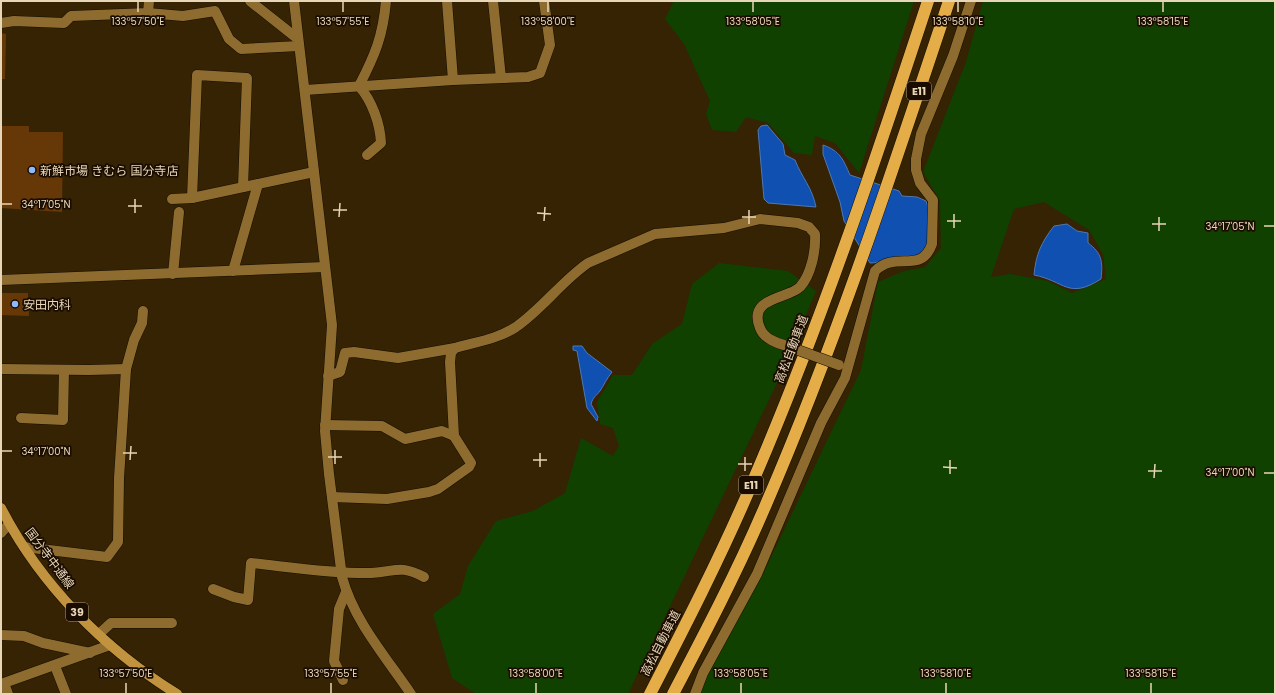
<svg xmlns="http://www.w3.org/2000/svg" width="1276" height="695" font-family="Poppins,'Noto Sans JP',sans-serif">
	<style>
		.green { fill: #114100; fill-rule: evenodd }
		.water { fill: #0f50b0; stroke: #5078b2 }
		.building { fill: #673807 }
		.lines { fill: none; stroke-linecap: round; stroke-linejoin: round }
		.minor-casing { stroke: #180e00; stroke-width: 11 }
		.primary-casing { stroke: #180e00; stroke-width: 11 }
		.motorway-casing { stroke: #180e00; stroke-width: 13 }
		.minor { stroke: #8e6c30; stroke-width: 10 }
		.primary { stroke: #c2933e; stroke-width: 10 }
		.motorway { stroke: #e5ad47; stroke-width: 12 }
		.minor-bridge-casing { stroke: #180e00; stroke-width: 11; stroke-linecap: butt }
		.minor-bridge { stroke: #8e6c30; stroke-width: 10 }
		.ticks { fill: none; stroke: #e8d6b8; stroke-width: 1.5 }
		.poi-dot { fill: #8eb9fc; stroke: #1a0d00; stroke-width: 1.5 }
		.labels { text-anchor: middle; dominant-baseline: central; stroke-width: 3.5; stroke-linejoin: round; paint-order: stroke }
		.shield { fill: #1a0d00; stroke: #aa9a81; stroke-width: 1 }
		.shield-label { font-size: 11px; font-weight: bold; fill: #e8d6b8 }
		.poi-label { font-size: 12px; fill: #e8d6b8; stroke: #1a0d00; text-anchor: start }
		.street-label { font-size: 12px; fill: #e8d6b8; stroke: #1a0d00 }
		.ticks-label { font-size: 10px; text-anchor: middle; fill: #e8d6b8; stroke: #1a0d00; stroke-width: 3.5; stroke-linejoin: round; paint-order: stroke }
	</style>
	<rect width="100%" height="100%" fill="#352303"/>
	<g class="green">
		<polygon points="674,1 914,1 859,173 835,143 815,136 812,155 794,153 768,123 746,117 736,132 712,130 706,114 710,101 684,44 665,19"/>
		<path d="M 983,1 L 1275,1 L 1275,694 L 698,694 L 706,675 L 761,578 L 861,370 L 878,282 L 904,271 L 925,267 L 941,248 L 940,201 L 923,172 L 966,62 ZM 1044,202 L 1089,230 L 1103,254 L 1106,279 L 1072,293 L 1048,281 L 1010,274 L 991,277 L 1014,209 Z"/>
		<polygon points="719,263 788,271 816,291 779,379 628,694 476,694 452,678 433,614 460,594 468,566 496,521 533,511 565,493 581,438 613,456 619,446 613,428 600,424 597,402 613,375 632,375 652,344 682,324 692,284"/>
	</g>
	<g class="water">
		<path d="M 767,125 L 783,144 L 785,155 L 795,160 C 802,178 812,187 816,207 L 768,203 L 764,199 L 758,130 L 761,126 Z"/>
		<path d="M 823,145 C 840,151 843,159 850,175 L 899,191 L 902,196 L 917,197 L 926,201 C 932,215 931,242 922,255 C 913,257 905,255 896,257 C 886,258 880,263 870,263 L 844,221 L 840,202 L 823,154 Z"/>
		<path d="M 1067,224 L 1077,231 L 1088,233 L 1088,243 C 1102,253 1103,262 1101,279 C 1068,300 1065,281 1034,275 C 1036,254 1041,243 1054,226 Z"/>
		<path d="M 573,346 L 582,346 L 587,353 L 612,372 C 607,378 604,385 600,391 C 596,396 593,397 591,404 L 598,417 L 597,421 L 587,408 L 577,351 L 573,350 Z"/>
	</g>
	<g class="building">
		<polygon points="1,33 6,34 5,79 1,79"/>
		<polygon points="1,126 29,126 29,132 63,132 62,212 1,208"/>
		<polygon points="1,293 28,293 29,316 1,315"/>
	</g>
	<g class="lines">
		<defs>
			<g id="minor">
				<polyline points="250,1 298,39"/>
				<path d="M 294,1 L 332,325 L 325,431 L 329,474 L 342,577 C 354,621 386,657 411,694"/>
				<polyline points="447,1 453,80"/>
				<polyline points="493,1 501,78"/>
				<polyline points="148,13 183,16 215,11 229,39 241,49 299,46"/>
				<polyline points="1,23 14,21 64,23 71,16 148,13 149,1"/>
				<polyline points="305,90 453,80 528,77 540,73 550,45 544,1"/>
				<path d="M 367,155 L 381,143 C 380,123 372,101 359,86 C 375,55 383,36 386,1"/>
				<polyline points="192,198 197,75 247,78 243,187"/>
				<polyline points="172,199 192,198 314,172"/>
				<polyline points="233,271 258,184"/>
				<polyline points="173,274 179,212"/>
				<polyline points="1,280 325,267"/>
				<polyline points="1,369 89,370 126,369"/>
				<polyline points="328,376 340,372 345,353 354,352 398,358 455,348"/>
				<polyline points="21,418 63,420 64,370"/>
				<polyline points="325,425 382,426 405,439 442,431 454,436"/>
				<path d="M 332,497 L 387,499 L 429,492 L 438,489 L 469,467 L 471,463 L 454,436 L 450,362 L 451,353 L 455,348 C 476,342 498,339 516,327 C 543,308 562,281 588,263 L 655,234 L 724,228 L 760,219 L 798,223 L 809,227 L 815,234 C 816,251 811,275 800,287 C 788,299 747,297 760,328 C 764,339 777,343 787,346"/>
				<polyline points="1,533 9,524"/>
				<polyline points="24,547 107,557 118,542 119,478 126,369 134,340 142,323 143,311"/>
				<path d="M 213,589 L 234,597 L 248,600 L 251,563 C 289,567 333,574 371,573 C 396,572 399,564 424,577"/>
				<polyline points="99,634 111,623 172,623"/>
				<polyline points="1,635 24,636 43,643 90,653"/>
				<polyline points="55,666 66,694"/>
				<polyline points="343,680 334,661 339,609 346,592"/>
				<polyline points="8,694 4,683 110,645"/>
				<path d="M 695,694 L 703,673 L 757,574 L 821,423 L 845,378 L 875,271 C 896,250 921,275 932,244 L 933,200 L 920,183 L 916,170 L 916,159 L 921,134 L 953,56 L 971,1"/>
			</g>
			<path id="primary" d="M 1,508 C 40,584 104,649 177,694"/>
			<g id="motorway">
				<path d="M 650,694 C 685,626 720,558 750,488 C 819,329 874,165 928,1"/>
				<path d="M 673,694 C 705,633 737,572 764,509 C 836,343 892,172 949,1"/>
			</g>
		</defs>
		<use href="#minor" class="minor-casing"/>
		<use href="#primary" class="primary-casing"/>
		<use href="#motorway" class="motorway-casing"/>
		<use href="#minor" class="minor"/>
		<use href="#primary" class="primary"/>
		<use href="#motorway" class="motorway"/>
		<defs>
			<polyline id="minor-bridge" points="787,346 839,365"/>
		</defs>
		<use href="#minor-bridge" class="minor-bridge-casing"/>
		<use href="#minor-bridge" class="minor-bridge"/>
	</g>
	<path class="ticks" d="M 138,12 L 138,2M 343,12 L 343,2M 548,12 L 548,2M 753,12 L 753,2M 958,12 L 958,2M 1163,12 L 1163,2M 2,204 L 12,204M 128,206 L 142,206M 333,210 L 347,210M 135,213 L 135,199M 537,213 L 551,214M 339,217 L 340,203M 742,217 L 756,217M 544,221 L 545,207M 947,221 L 961,221M 749,224 L 749,210M 1152,224 L 1166,224M 1264,226 L 1274,226M 954,228 L 954,214M 1159,231 L 1159,217M 2,451 L 12,451M 123,453 L 137,453M 328,457 L 342,457M 130,460 L 131,446M 533,460 L 547,460M 335,464 L 335,450M 738,464 L 752,464M 540,467 L 540,453M 943,467 L 957,468M 745,471 L 745,457M 1148,471 L 1162,471M 1264,473 L 1274,473M 950,474 L 950,460M 1154,478 L 1155,464M 126,693 L 126,683M 331,693 L 331,683M 536,693 L 536,683M 741,693 L 741,683M 946,693 L 946,683M 1151,693 L 1151,683"/>
	<g class="poi-dot">
		<circle cx="32" cy="170" r="4"/>
		<circle cx="15" cy="304" r="4"/>
	</g>
	<g class="labels">
		<g class="shield">
			<rect x="907" y="82" width="24" height="18" rx="3"/>
			<rect x="739" y="476" width="24" height="18" rx="3"/>
			<rect x="66" y="603" width="22" height="18" rx="3"/>
		</g>
		<g class="shield-label">
			<text x="919" y="91">E11</text>
			<text x="751" y="485">E11</text>
			<text x="77" y="612">39</text>
		</g>
		<g class="poi-label">
			<text x="40" y="170">新鮮市場 きむら 国分寺店</text>
			<text x="23" y="304">安田内科</text>
		</g>
		<g class="street-label">
			<text transform="translate(791 349) rotate(-69)">高松自動車道</text>
			<text transform="translate(50 558) rotate(53)">国分寺中通線</text>
			<text transform="translate(660 643) rotate(-63)">高松自動車道</text>
		</g>
	</g>
	<g class="ticks-label">
		<text x="138" y="25">133°57'50"E</text>
		<text x="343" y="25">133°57'55"E</text>
		<text x="548" y="25">133°58'00"E</text>
		<text x="753" y="25">133°58'05"E</text>
		<text x="958" y="25">133°58'10"E</text>
		<text x="1163" y="25">133°58'15"E</text>
		<text x="46" y="208">34°17'05"N</text>
		<text x="1230" y="230">34°17'05"N</text>
		<text x="46" y="455">34°17'00"N</text>
		<text x="1230" y="476">34°17'00"N</text>
		<text x="126" y="677">133°57'50"E</text>
		<text x="331" y="677">133°57'55"E</text>
		<text x="536" y="677">133°58'00"E</text>
		<text x="741" y="677">133°58'05"E</text>
		<text x="946" y="677">133°58'10"E</text>
		<text x="1151" y="677">133°58'15"E</text>
	</g>
	<rect width="1276" height="695" fill="none" stroke="#e8d6b8" stroke-width="4"/>
</svg>
